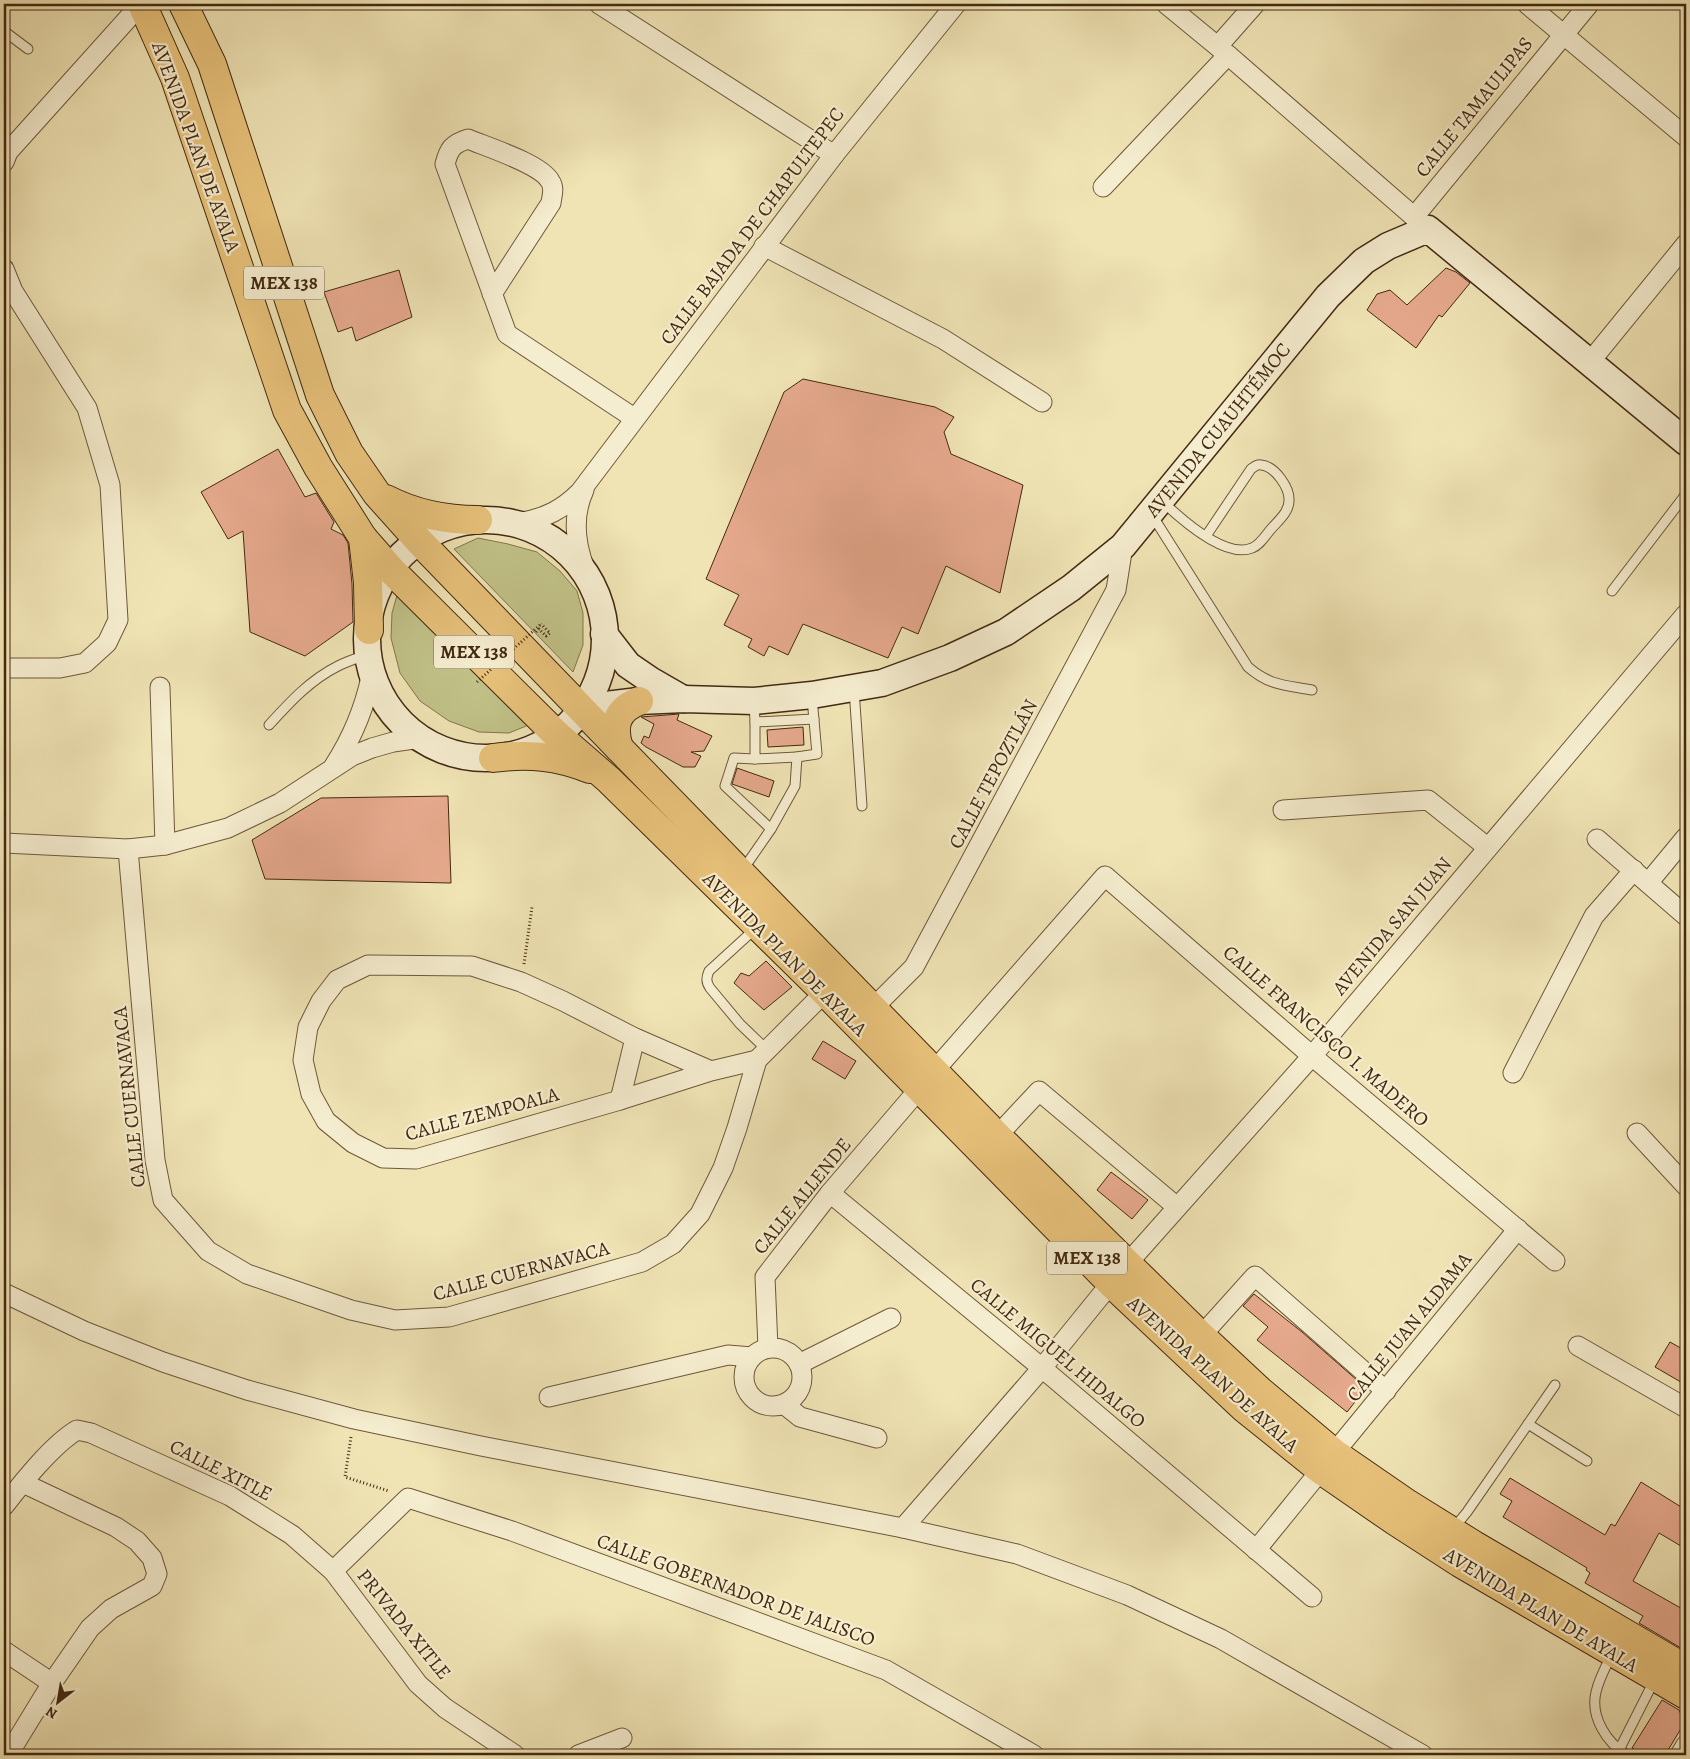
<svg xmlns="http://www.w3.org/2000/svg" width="1690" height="1759" font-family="Alegreya,serif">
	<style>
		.green { fill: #c1c288; stroke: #82764c }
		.building { fill: #e6a98d; stroke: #432911 }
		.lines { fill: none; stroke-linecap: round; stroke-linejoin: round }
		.lane-casing { stroke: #6e583a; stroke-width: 11 }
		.street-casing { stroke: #6e583a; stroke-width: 21 }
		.secondary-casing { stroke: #432911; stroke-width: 29 }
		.primary-casing { stroke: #432911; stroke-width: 30 }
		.path { stroke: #432911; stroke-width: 3; stroke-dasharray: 1 2.5; stroke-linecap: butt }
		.lane { stroke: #f5edcf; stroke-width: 9 }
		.street { stroke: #f5edcf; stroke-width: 19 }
		.secondary { stroke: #f5edcf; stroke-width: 26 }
		.primary { stroke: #e8c27a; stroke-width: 28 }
		.path-bridge { stroke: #432911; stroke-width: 3; stroke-dasharray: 1 2.5; stroke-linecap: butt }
		.labels { text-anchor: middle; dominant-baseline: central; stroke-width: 4.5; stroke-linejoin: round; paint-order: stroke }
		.shield { fill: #f5edcf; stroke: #78644a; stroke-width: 1 }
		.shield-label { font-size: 19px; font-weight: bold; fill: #432911 }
		.street-label { font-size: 20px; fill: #432911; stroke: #f5edcf }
	</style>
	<rect width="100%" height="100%" fill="#f0e4b5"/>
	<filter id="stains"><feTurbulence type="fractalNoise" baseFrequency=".004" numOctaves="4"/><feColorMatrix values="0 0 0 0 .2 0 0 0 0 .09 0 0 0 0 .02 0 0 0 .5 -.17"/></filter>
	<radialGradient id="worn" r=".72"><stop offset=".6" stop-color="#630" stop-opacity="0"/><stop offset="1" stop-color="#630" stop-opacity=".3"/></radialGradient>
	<g class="green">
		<polygon points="478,538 508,544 537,552 560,571 577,591 583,613 583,645 573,672 454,549"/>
		<polygon points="398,592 531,724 509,733 479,732 449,721 420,701 400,673 391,638 392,613"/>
	</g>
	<g class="building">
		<polygon points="1446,268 1456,272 1470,283 1442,317 1439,315 1416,348 1367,310 1377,294 1390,290 1407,305"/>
		<polygon points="399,270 412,317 356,341 352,327 338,332 324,292"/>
		<polygon points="803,379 935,407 954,417 944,432 951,454 1023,485 1000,593 946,566 918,634 902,627 888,658 803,624 788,655 769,646 764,656 748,647 752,639 724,625 739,595 706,579 784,392"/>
		<polygon points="278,449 305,497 316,493 334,522 331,529 343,535 348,543 352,584 353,622 305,656 250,632 243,531 228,539 201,492"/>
		<polygon points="679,714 677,720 712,736 704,751 691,752 701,756 695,767 683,767 646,747 641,743 644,736 649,738 654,724 641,717"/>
		<polygon points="803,727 804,745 768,747 767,730"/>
		<polygon points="737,768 774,781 769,797 732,784"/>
		<polygon points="448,796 451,883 265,879 252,840 321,798"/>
		<polygon points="766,961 792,987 764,1010 734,983 741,973 749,976"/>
		<polygon points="823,1041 856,1061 845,1079 812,1059"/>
		<polygon points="1111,1172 1148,1200 1132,1219 1097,1190"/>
		<polygon points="1254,1294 1302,1332 1366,1388 1347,1412 1257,1340 1268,1327 1243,1306"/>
		<polygon points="1670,1342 1686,1351 1686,1385 1655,1367"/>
		<polygon points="1510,1478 1605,1535 1611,1524 1615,1526 1641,1482 1686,1510 1686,1549 1659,1533 1633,1581 1686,1611 1686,1651 1639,1623 1643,1616 1585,1583 1590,1573 1586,1570 1587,1568 1503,1517 1512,1501 1500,1494"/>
		<polygon points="1662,1700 1679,1710 1683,1719 1682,1727 1665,1755 1644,1755 1632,1748"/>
	</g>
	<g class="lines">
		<defs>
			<g id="lane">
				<polyline points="4,31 28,49"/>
				<path d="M 1163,502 C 1181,519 1225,559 1252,548 C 1260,545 1265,536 1271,529 C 1278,521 1289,512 1289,501 C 1290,488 1275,466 1261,465 C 1257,464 1254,467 1251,469 L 1206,536"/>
				<path d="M 1152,515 L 1248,667 C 1270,686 1285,685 1312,690"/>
				<polyline points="1612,591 1686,494"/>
				<polyline points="854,689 862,806"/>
				<polyline points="754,703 755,722 814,719"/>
				<polyline points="755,722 755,759 797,757"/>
				<path d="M 269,725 C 290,702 310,680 338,666 C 348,661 358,658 368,654"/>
				<polyline points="771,829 795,786 797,757 817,754 812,698"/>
				<polyline points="742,871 771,829 725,786 734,758 755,759"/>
				<path d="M 756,928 L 709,971 C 706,978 706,982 710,988 L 740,1024 L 767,1050"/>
				<polyline points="1528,1424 1587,1461"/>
				<polyline points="1453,1529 1467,1512 1555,1385"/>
				<path d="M 1611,1656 C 1605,1668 1599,1679 1596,1692 C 1590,1717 1607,1743 1627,1755"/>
				<polyline points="1619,1750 1655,1679"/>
			</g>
			<g id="street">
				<polyline points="599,4 834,155"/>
				<polyline points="1166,4 1228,55 1428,229"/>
				<polyline points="1527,4 1686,137"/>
				<polyline points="1218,46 1255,4"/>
				<polyline points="4,162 8,152 141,4"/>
				<polyline points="1103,187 1228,55"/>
				<polyline points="1414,217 1589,4"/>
				<polyline points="764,246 943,339 1042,402"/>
				<polyline points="4,269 13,291 87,408 110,485 118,620 107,643 85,663 60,668 4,668"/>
				<path d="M 492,294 L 551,203 C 552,195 555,188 550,181 C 541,164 487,147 468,139 C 452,144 449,149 445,164 L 507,334 L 634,418"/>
				<polyline points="1589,363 1686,244"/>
				<path d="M 584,490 C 572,516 575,543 585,569"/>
				<path d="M 522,522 C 546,518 563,509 580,492 L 834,155 L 956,4"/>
				<polyline points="160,687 165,845"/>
				<path d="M 334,766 C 352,738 364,710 371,677"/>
				<polyline points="1283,810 1428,800 1487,847"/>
				<polyline points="1597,839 1686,916"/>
				<polyline points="4,843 128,849 165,845 228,828 280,803 352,756 372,748 393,742 414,739"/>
				<polyline points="128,849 155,1160 163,1200 208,1251 247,1274 351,1310 395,1320 449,1317 642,1262 673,1244 700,1214 723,1168 737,1128 757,1060 825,992"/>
				<polyline points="1648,883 1686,837"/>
				<polyline points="873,1008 914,967 1116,590 1123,546"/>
				<polyline points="711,1071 620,1100 416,1159 383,1158 353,1143 326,1121 311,1094 303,1060 308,1027 321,1001 337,980 368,965 472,966 521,982 563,1001 635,1038 711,1071 757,1060"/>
				<polyline points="934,1071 1105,876 1312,1056 1555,1261"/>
				<polyline points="1513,1073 1594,916 1634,870"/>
				<polyline points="620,1100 635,1038"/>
				<polyline points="1637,1133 1686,1186"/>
				<polyline points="997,1136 1039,1091 1177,1207"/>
				<polyline points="830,1193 1042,1368 1312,1597"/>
				<polyline points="1127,1264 1312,1056 1686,614"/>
				<polyline points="4,1293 84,1331 163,1362 247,1390 354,1419 481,1446 903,1528 1017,1554 1127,1595 1221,1639 1423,1755"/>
				<polyline points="1201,1336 1255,1276 1386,1391"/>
				<polyline points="1578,1346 1686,1408"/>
				<circle cx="773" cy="1377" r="29"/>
				<polyline points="768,1348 765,1277 830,1193 920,1088"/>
				<polyline points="799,1364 891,1318"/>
				<polyline points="549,1397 728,1355 752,1357"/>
				<polyline points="785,1405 800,1417 877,1438"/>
				<polyline points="1334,1453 1518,1229"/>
				<path d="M 4,1506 C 22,1483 52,1445 77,1430 L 91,1433 L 230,1496 L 292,1535 L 333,1571 L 418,1684 L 445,1708 L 515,1755"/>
				<polyline points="903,1528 1042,1368 1111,1283"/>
				<polyline points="1256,1550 1321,1470"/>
				<polyline points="333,1571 408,1498 512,1531 886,1670 1034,1755"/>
				<polyline points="4,1651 52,1683"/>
				<polyline points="8,1755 52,1683 90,1628 111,1609 152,1586 157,1574 152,1558 137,1541 116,1527 23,1483"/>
				<polyline points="578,1755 622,1738"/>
				<polyline points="1680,1755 1686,1745"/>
			</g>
			<g id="secondary">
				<circle cx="486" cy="639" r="119"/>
				<polyline points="604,634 628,665 650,680 683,699"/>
				<polyline points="581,708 639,701 684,699 754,701 812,695 882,683 950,658 1006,632 1071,588 1123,546 1328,296 1364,261 1388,246 1428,229 1686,442"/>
			</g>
			<g id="primary">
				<polyline points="142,4 175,78 287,410 318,467 363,538 392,571 556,734 609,780 825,992 1111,1283 1244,1408 1321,1470 1395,1521 1460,1563 1686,1695"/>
				<polyline points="183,4 212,64 320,395 349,453 377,494 420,542 619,748 997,1136 1201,1336 1260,1391 1334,1453 1408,1504 1474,1545 1686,1669"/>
				<path d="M 386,499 C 415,514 446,520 478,520"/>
				<polyline points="363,538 368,583 369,630"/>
				<path d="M 619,748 C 612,726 616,710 639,701"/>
				<path d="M 493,758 C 528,753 558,756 590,769"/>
			</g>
		</defs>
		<use href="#lane" class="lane-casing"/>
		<use href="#street" class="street-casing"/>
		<use href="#secondary" class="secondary-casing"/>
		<use href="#primary" class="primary-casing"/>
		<g class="path">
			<polyline points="536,632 539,629 546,636 550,633 541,624"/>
			<polyline points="524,964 532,907"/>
			<polyline points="351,1437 345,1477 389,1491"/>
		</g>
		<use href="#lane" class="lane"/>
		<use href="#street" class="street"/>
		<use href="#secondary" class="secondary"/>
		<use href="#primary" class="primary"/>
		<polyline class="path-bridge" points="477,682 541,624"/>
	</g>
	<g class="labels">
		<g class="shield">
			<rect x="244" y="266.5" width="80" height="33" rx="4"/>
			<rect x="434" y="635.5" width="80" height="33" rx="4"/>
			<rect x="1047" y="1241.5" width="80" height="33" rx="4"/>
		</g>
		<g class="shield-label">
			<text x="284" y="283">MEX 138</text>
			<text x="474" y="652">MEX 138</text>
			<text x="1087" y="1258">MEX 138</text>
		</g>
		<g class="street-label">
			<text transform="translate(1474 107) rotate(-51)">CALLE TAMAULIPAS</text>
			<text transform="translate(196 147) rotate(70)">AVENIDA PLAN DE AYALA</text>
			<text transform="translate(752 226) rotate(-53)">CALLE BAJADA DE CHAPULTEPEC</text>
			<text transform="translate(1218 430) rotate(-51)">AVENIDA CUAUHTÉMOC</text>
			<text transform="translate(993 774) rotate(-62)">CALLE TEPOZTLÁN</text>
			<text transform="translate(1392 926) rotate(-50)">AVENIDA SAN JUAN</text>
			<text transform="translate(785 954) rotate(45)">AVENIDA PLAN DE AYALA</text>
			<text transform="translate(1326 1036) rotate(41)">CALLE FRANCISCO I. MADERO</text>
			<text transform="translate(129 1097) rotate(-96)">CALLE CUERNAVACA</text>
			<text transform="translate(482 1114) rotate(-15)">CALLE ZEMPOALA</text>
			<text transform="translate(802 1196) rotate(-51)">CALLE ALLENDE</text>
			<text transform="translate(521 1271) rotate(-15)">CALLE CUERNAVACA</text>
			<text transform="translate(1409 1327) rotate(-51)">CALLE JUAN ALDAMA</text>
			<text transform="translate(1058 1353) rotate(40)">CALLE MIGUEL HIDALGO</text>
			<text transform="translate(1213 1374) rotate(42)">AVENIDA PLAN DE AYALA</text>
			<text transform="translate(221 1470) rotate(27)">CALLE XITLE</text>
			<text transform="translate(736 1590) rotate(20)">CALLE GOBERNADOR DE JALISCO</text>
			<text transform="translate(1541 1610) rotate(31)">AVENIDA PLAN DE AYALA</text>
			<text transform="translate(404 1624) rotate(51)">PRIVADA XITLE</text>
		</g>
	</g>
	<rect width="1690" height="1759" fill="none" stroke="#f0e4b5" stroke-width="20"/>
	<rect x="5" y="5" width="1680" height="1749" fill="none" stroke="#432911" stroke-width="2.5"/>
	<rect x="10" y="10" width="1670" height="1739" fill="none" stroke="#432911"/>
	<g transform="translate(58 1702) rotate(211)" stroke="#f5edcf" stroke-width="4" paint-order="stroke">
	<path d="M0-4L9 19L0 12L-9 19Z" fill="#432911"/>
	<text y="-8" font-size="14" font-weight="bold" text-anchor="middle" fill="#432911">N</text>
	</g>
	<rect width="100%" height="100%" filter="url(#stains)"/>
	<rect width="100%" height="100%" fill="url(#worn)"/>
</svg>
